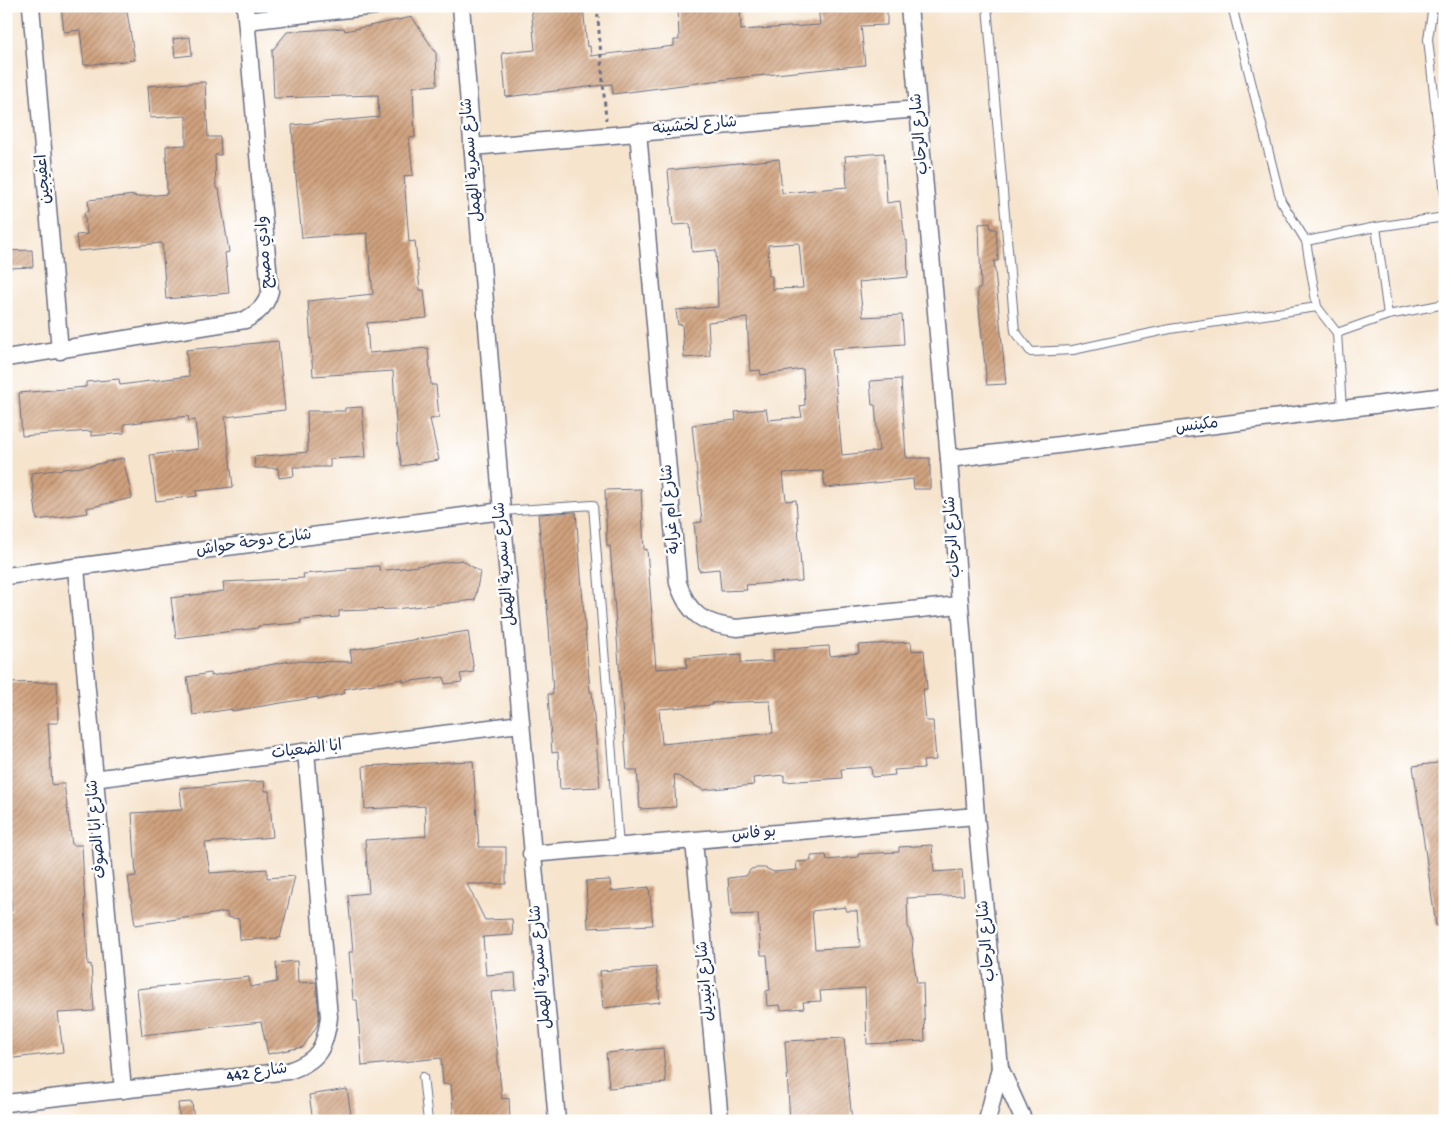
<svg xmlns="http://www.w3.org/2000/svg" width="1451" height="1127" font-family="'Gochi Hand','Playpen Sans Arabic',sans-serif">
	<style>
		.building { fill: url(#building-hatch); fill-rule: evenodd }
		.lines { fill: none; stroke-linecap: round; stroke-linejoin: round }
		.service-casing { stroke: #686e85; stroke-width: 10 }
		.minor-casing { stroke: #686e85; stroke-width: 19 }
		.path { stroke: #686e85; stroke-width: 3; stroke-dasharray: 4 4; stroke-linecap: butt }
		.service { stroke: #fff; stroke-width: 8 }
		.minor { stroke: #fff; stroke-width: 16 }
		.labels { text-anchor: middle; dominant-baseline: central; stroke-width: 5; stroke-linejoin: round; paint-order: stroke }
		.street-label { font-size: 16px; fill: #1b2f5e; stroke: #fff }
	</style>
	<defs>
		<pattern id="building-hatch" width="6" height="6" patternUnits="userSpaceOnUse" patternTransform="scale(1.25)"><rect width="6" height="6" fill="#d0a27e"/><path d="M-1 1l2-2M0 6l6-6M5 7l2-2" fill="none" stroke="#a8846a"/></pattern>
	</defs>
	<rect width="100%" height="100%" fill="#fff"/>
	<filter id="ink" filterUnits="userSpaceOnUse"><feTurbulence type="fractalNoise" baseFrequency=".02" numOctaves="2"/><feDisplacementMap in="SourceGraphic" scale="10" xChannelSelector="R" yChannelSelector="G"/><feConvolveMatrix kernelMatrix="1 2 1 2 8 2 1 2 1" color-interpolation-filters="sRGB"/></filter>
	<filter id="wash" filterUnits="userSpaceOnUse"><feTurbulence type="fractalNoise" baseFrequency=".0096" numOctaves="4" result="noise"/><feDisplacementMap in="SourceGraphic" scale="20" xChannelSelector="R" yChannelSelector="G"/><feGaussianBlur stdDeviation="1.12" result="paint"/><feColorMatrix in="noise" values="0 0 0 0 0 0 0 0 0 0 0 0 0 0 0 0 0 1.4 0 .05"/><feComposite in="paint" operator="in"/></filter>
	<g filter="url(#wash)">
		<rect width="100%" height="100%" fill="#f6e4cd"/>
		<g id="blocks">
			<g class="building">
				<polygon points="61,6 126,6 135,60 84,65 80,30 64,32"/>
				<polygon points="531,6 583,6 587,47 590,46 591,56 674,46 674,40 679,40 678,6 740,6 741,30 820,25 818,6 887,6 887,25 861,26 865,65 736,78 613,94 612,84 506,97 502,53 535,50"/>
				<polygon points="412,17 436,53 437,85 413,87 415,137 409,138 413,175 404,176 409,242 415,241 420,290 424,290 427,318 367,323 369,353 428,348 431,385 436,385 439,418 430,419 439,460 402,466 397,440 393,371 313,376 308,301 373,294 367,233 302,238 294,157 292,125 379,117 378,95 274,98 272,51 287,32 344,28 345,31"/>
				<polygon points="190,37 192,55 175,57 173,39"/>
				<polygon points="205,82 208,137 220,137 221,155 215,155 216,189 219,189 229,252 225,253 229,293 166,299 162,243 78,251 76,235 87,234 84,212 89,211 88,200 135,195 135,197 167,194 166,146 186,145 186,116 150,118 148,86"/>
				<path d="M 884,153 L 887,203 L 900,201 L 905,241 L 907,240 L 908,277 L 859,282 L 863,317 L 902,315 L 904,344 L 832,349 L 842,455 L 879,451 L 875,405 L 872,405 L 870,381 L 901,379 L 906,458 L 930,458 L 930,489 L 914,489 L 913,479 L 825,488 L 823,471 L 783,473 L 786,501 L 796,500 L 802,581 L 746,585 L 747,590 L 721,591 L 719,569 L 699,571 L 694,523 L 702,522 L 692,425 L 736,420 L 735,412 L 766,409 L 768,420 L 802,417 L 800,406 L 805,405 L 803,369 L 761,375 L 760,370 L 750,371 L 747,318 L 708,322 L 710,356 L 684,358 L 682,324 L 678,325 L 676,310 L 718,307 L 716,250 L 692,252 L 690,224 L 673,225 L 668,170 L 779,159 L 782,193 L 847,187 L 845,156 ZM 799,243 L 803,288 L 772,289 L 772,276 L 769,276 L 768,245 Z"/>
				<polygon points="990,223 991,229 996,229 998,261 994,261 1006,384 987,385 977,289 981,288 979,224"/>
				<polygon points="32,250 33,267 7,268 6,251"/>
				<polygon points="278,341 285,410 225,417 233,487 196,491 197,496 156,501 150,455 198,449 195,420 189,421 188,416 124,424 124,433 91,436 91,431 22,436 19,393 86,387 86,382 119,379 120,385 189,376 186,350"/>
				<polygon points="362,407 366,457 330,459 330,467 293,467 294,476 279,478 278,468 255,468 254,457 308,452 307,411 345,411 345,408"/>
				<polygon points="123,458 132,498 87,508 88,513 37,520 31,473 89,466"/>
				<path d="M 641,489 L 644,550 L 647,549 L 656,669 L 687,667 L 686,658 L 741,654 L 741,663 L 774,661 L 773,650 L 829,646 L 830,656 L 859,653 L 858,645 L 911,642 L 912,651 L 924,650 L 927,689 L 923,689 L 926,721 L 933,721 L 936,760 L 923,761 L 924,768 L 894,770 L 895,775 L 872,777 L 871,767 L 841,769 L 842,778 L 784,782 L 784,775 L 753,778 L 754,785 L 703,790 L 674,774 L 676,807 L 640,809 L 637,770 L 627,770 L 610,546 L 607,546 L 605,490 ZM 770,701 L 773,733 L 662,744 L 659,709 L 712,705 L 712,703 Z"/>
				<polygon points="576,512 590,692 592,692 600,787 560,789 558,752 552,753 548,694 553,694 549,627 538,514"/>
				<polygon points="462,560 480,572 475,600 395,609 339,611 339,617 300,620 301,623 258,626 258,628 176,638 171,598 224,591 223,582 304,578 303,574 347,570 346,568 379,566 380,571"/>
				<polygon points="468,631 474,672 460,674 462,682 445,684 444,677 403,682 403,679 344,689 345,693 318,700 318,697 232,711 232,709 193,715 187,677 210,673 211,676 290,661 352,662 350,650"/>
				<polygon points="57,682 58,723 48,723 52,785 64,783 72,845 82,845 88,965 91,964 94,1011 58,1013 63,1052 6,1059 6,941 9,940 7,911 12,911 6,829 6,683"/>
				<polygon points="473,761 479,847 506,847 506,884 467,884 485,920 512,919 513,935 483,937 486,975 515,973 516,990 491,992 502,1099 509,1098 510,1121 454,1121 451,1084 443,1084 441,1058 362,1066 357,1000 353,1000 349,952 353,952 348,895 369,893 365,840 426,836 425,806 365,809 363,766"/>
				<polygon points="1445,762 1445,925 1436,926 1413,766"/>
				<polygon points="264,781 265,791 269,791 273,837 205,843 210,873 267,869 267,878 295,876 280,938 240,940 239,919 227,917 227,912 135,925 128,877 136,876 132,813 182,810 180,788"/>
				<path d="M 932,845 L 934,872 L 962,870 L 964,895 L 907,898 L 908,926 L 913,940 L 912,951 L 917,983 L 923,983 L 925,1041 L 867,1044 L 865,988 L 820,991 L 821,1001 L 803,1002 L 804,1008 L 781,1010 L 780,1005 L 767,1006 L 766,991 L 770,990 L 767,955 L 761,955 L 758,914 L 731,915 L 728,878 L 746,876 L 751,869 L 757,868 L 765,868 L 774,872 L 797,870 L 796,862 L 811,861 L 811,856 L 826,855 L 827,860 L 858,857 L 858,854 L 899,852 L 899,847 ZM 846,907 L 846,911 L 857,911 L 860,947 L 815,949 L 812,911 Z"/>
				<polygon points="610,880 611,891 649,887 653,925 588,928 586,881"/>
				<polygon points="297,961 298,983 316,982 319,1017 317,1026 303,1047 268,1054 261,1022 142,1035 137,989 249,977 250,987 277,982 276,963"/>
				<polygon points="656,967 660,1002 603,1008 600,971"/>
				<polygon points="844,1038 852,1121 790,1121 785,1041"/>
				<polygon points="663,1048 666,1083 609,1088 606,1053"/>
				<polygon points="347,1089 352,1121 313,1121 309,1095"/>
				<polygon points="192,1102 194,1121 180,1121 178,1103"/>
			</g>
		</g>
	</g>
	<g filter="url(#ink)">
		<use href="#blocks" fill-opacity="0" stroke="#686e85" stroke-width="1"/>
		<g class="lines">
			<defs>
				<g id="service">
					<polyline points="987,6 1015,331 1031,352 1073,350 1170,329 1317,307"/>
					<polyline points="1232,6 1281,201 1306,241 1317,307 1337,333 1342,409"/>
					<polyline points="1433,6 1428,39 1445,195"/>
					<polyline points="1306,241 1376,227"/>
					<polyline points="1388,315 1376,227 1445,217"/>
					<polyline points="1337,333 1388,315 1445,304"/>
					<polyline points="502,511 593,505 619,847"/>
					<polyline points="423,1077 428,1121"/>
				</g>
				<g id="minor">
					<polyline points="31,6 60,351"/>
					<polyline points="461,6 502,511 557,1121"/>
					<polyline points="909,6 949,459 976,816 1000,1068 987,1121"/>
					<polyline points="247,21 375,6"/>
					<path d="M 638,132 L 678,583 C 689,616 704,624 737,628 L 959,605"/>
					<polyline points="472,147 918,109"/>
					<path d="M 6,358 L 245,320 C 259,312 266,306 270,291 L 245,6"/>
					<polyline points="949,459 1445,396"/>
					<polyline points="76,568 123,1090"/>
					<polyline points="6,576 502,511"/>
					<polyline points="93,779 520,724"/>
					<polyline points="694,841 720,1121"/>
					<polyline points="531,854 976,816"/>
					<polyline points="1000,1068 1024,1121"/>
					<path d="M 6,1103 L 288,1071 C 319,1061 325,1048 329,1017 L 306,751"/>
				</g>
			</defs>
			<use href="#service" class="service-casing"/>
			<use href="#minor" class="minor-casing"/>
			<polyline class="path" points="597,6 606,120"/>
			<use href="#service" class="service"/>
			<use href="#minor" class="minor"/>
		</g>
	</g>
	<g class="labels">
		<g class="street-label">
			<text transform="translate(695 127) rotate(-5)">شارع لخشينه</text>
			<text transform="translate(921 134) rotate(-95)">شارع الرحاب</text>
			<text transform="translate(473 160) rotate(-95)">شارع سمرية الهمل</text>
			<text transform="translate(45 179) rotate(-95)">اعفيجين</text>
			<text transform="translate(266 252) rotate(-94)">وادي مصبح</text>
			<text transform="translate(1197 427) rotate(-7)">مكينس</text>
			<text transform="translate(672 509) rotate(-95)">شارع ام غرابة</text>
			<text transform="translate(954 537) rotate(-94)">شارع الرحاب</text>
			<text transform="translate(254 544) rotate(-8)">شارع دوحة حواش</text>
			<text transform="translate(506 564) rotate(-95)">شارع سمرية الهمل</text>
			<text transform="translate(307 751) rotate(-7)">ابا الضعيات</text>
			<text transform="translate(98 829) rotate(-95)">شارع ابا الصوف</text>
			<text transform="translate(754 835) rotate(-5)">بو فاس</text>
			<text transform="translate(988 941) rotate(-95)">شارع الرحاب</text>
			<text transform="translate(542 967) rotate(-95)">شارع سمرية الهمل</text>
			<text transform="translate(707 981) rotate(-95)">شارع ابنيديل</text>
			<text transform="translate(257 1074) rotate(-8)">شارع 442</text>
		</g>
	</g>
	<rect width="1451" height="1127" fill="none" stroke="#fff" stroke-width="25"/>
</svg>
